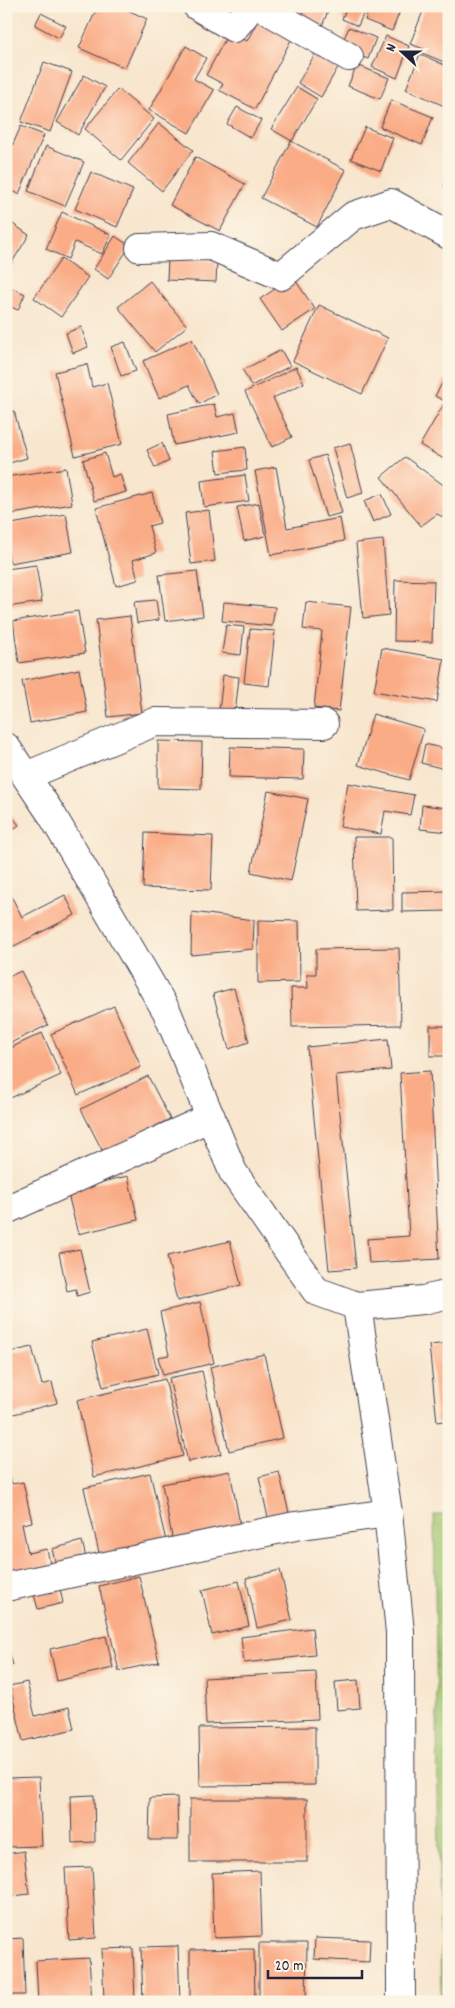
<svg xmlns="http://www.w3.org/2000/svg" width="455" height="2008" font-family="Dekko,sans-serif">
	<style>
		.green { fill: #a4c974; stroke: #637658 }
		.building { fill: #faac86 }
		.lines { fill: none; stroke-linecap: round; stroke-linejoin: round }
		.street-casing { stroke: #423f51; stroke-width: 30 }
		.street { stroke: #fff; stroke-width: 28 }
	</style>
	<rect width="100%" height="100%" fill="#fcf5e5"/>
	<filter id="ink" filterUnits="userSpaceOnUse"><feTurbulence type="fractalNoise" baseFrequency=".02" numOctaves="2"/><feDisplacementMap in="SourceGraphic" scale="10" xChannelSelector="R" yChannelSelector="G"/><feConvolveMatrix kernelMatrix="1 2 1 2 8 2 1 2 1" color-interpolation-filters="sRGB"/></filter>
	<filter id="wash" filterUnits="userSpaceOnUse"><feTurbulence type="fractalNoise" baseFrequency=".0096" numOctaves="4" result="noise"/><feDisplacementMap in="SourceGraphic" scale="20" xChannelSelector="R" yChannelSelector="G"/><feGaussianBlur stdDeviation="1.12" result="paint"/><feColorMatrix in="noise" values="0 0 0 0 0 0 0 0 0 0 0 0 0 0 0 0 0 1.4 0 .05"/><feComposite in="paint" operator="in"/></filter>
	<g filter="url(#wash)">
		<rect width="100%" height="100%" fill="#f8e6ce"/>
		<polygon class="green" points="434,1515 449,1515 449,2002 441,2002"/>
		<g id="blocks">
			<g class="building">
				<polygon points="98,6 119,6 147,19 125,68 79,48"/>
				<polygon points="291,6 330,6 322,26 288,12"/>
				<polygon points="347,6 364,12 358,26 342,19"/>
				<polygon points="371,6 402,6 392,31 365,20"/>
				<polygon points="425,6 442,6 449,9 449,64 422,53 424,49 410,44"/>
				<polygon points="41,13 66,26 59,38 35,25"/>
				<polygon points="258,20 292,38 255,109 219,90 223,84 206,75 229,32 247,41"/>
				<polygon points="349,27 376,38 368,59 340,48"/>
				<polygon points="386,36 409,46 397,78 372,67"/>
				<polygon points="186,46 206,58 194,79 214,90 189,133 149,110"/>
				<polygon points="318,49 341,62 321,97 298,83"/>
				<polygon points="420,54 449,67 449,108 406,89"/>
				<polygon points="44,62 72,72 50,132 21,122"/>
				<polygon points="357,65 389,78 380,99 348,86"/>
				<polygon points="84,75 105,87 78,135 57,122"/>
				<polygon points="297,87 317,99 292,141 271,129"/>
				<polygon points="118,89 154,119 121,160 85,129"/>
				<polygon points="391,100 433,117 422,145 380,127"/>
				<polygon points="237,107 261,120 251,138 227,124"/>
				<polygon points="159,123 193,150 162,191 128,163"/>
				<polygon points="21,126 44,135 19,194 6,188 6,160"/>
				<polygon points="365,127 393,138 381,171 351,159"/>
				<polygon points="291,141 346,170 317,227 261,198"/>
				<polygon points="46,146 84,162 65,206 28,191"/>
				<polygon points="195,157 245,184 220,231 170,205"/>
				<polygon points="91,172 133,190 117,227 75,209"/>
				<polygon points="449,174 449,187 444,186"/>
				<polygon points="62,212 111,235 102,254 75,242 68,259 46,249"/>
				<polygon points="13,224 29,235 6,272 6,235"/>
				<polygon points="115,236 130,246 108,279 94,269"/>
				<polygon points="61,259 88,277 61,317 34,298"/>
				<polygon points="168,259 217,261 216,282 167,280"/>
				<polygon points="293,277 315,309 282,331 260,299"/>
				<polygon points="150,281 187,326 155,352 118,307"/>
				<polygon points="6,285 25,294 18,310 6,305"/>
				<polygon points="319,305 388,338 362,394 293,361"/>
				<polygon points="81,327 88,347 73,353 66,333"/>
				<polygon points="192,339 217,394 199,404 189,385 159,398 143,361"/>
				<polygon points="125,342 136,371 121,376 111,347"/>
				<polygon points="281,350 290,366 251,386 243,370"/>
				<polygon points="87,364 92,387 107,383 122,444 75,456 55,372"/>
				<polygon points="296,367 304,383 273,398 292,437 272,447 245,392"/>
				<polygon points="449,371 449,403 435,396"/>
				<polygon points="214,404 217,417 235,413 239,432 174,445 168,414"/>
				<polygon points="444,404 449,407 449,462 420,445"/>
				<polygon points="14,411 27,458 6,464 6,413"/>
				<polygon points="162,443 169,461 155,468 147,450"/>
				<polygon points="350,443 363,493 347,498 333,448"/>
				<polygon points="245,447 247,470 218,473 215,451"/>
				<polygon points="105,453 112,477 120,474 126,492 94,501 83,460"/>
				<polygon points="325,455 342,513 326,517 309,460"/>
				<polygon points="405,457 449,489 449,520 437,514 421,526 381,477"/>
				<polygon points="276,467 287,528 340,518 344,541 271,555 255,471"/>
				<polygon points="66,468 72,504 6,515 6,477"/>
				<polygon points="245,475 249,501 204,507 201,481"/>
				<polygon points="152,493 160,523 149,526 156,553 133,560 138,580 116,586 96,508"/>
				<polygon points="382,494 391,514 373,522 364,501"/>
				<polygon points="259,503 265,536 244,541 237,507"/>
				<polygon points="209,510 215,561 191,564 185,513"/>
				<polygon points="66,514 73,552 10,563 6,544 6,525"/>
				<polygon points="383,540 389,615 363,618 356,543"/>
				<polygon points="36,565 42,602 6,607 6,569"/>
				<polygon points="197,571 203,616 165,621 159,575"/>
				<polygon points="395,580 434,581 432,642 394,641"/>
				<polygon points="156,600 159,620 137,623 134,602"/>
				<polygon points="224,602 275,607 272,626 222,621"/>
				<polygon points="306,602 351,607 339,711 314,708 322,631 303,629"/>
				<polygon points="78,611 85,653 19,663 13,621"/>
				<polygon points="130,616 142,713 108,717 96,620"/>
				<polygon points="226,625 244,627 241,655 222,653"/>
				<polygon points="250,629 275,631 269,686 244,683"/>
				<polygon points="382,648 444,659 437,702 374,691"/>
				<polygon points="79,669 87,712 30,723 22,681"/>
				<polygon points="223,675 239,677 235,714 219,712"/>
				<polygon points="373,714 424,729 409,780 358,765"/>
				<polygon points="158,741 202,742 201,789 158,788"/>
				<polygon points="425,744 449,750 449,770 421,763"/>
				<polygon points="230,747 304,749 303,779 229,777"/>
				<polygon points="348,783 414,795 410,815 385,811 381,834 340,827"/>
				<polygon points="268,791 308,799 291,881 251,872"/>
				<polygon points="422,805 449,808 449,832 420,829"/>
				<polygon points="6,809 19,825 6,835"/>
				<polygon points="145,833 213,836 211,890 143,888"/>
				<polygon points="354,837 392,837 393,910 356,911"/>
				<polygon points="6,886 22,917 65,895 75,915 10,948 6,942"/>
				<polygon points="449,891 449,911 402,912 402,892"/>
				<polygon points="192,912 254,920 253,949 191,955"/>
				<polygon points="258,920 299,921 300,982 258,983"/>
				<polygon points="399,948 401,1025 292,1027 291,988 308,988 307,974 316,974 316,949"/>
				<polygon points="21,971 48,1025 6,1045 6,978"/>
				<polygon points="234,988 249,1042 229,1049 213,994"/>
				<polygon points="114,1006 141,1067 78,1095 51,1034"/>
				<rect x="430" y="1026" width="19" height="30"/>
				<polygon points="42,1033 61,1075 6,1100 6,1050"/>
				<polygon points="388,1039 391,1070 336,1075 356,1268 329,1270 307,1047"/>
				<polygon points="430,1071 439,1259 369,1263 367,1239 409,1236 400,1073"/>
				<polygon points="148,1076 170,1119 103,1152 81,1109"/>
				<polygon points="128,1176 138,1220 78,1234 67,1190"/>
				<polygon points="230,1241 241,1285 177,1301 167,1256"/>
				<polygon points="80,1249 90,1292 77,1296 76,1289 67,1291 59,1253"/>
				<polygon points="200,1302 214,1363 163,1375 158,1357 169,1355 160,1312"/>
				<polygon points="147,1329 158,1374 103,1387 92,1342"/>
				<polygon points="449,1343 449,1420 437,1422 429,1345"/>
				<polygon points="32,1347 42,1385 52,1382 57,1403 6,1416 6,1353"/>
				<polygon points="264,1354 283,1438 229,1451 210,1367"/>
				<polygon points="202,1371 221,1454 188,1462 169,1378"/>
				<polygon points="165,1379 183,1456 94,1477 77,1400"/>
				<polygon points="6,1461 12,1484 23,1482 32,1522 22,1524 28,1553 47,1549 51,1569 11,1579 6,1560"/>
				<polygon points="230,1471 241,1530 173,1542 162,1484"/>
				<polygon points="279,1472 290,1517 269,1522 259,1477"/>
				<polygon points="150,1473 166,1541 100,1557 84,1488"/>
				<polygon points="82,1541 87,1562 57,1569 52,1549"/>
				<polygon points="280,1570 292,1620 257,1628 246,1578"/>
				<polygon points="139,1576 159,1662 119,1671 99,1586"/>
				<polygon points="239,1581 249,1626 212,1635 202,1590"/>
				<polygon points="59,1584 63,1603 38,1609 33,1591"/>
				<polygon points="312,1628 315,1655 244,1663 241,1637"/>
				<polygon points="106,1636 113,1668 57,1681 50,1649"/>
				<polygon points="6,1641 13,1665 6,1667"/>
				<polygon points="316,1672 318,1719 206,1724 204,1678"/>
				<polygon points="358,1680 360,1708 337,1710 335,1682"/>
				<polygon points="27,1682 35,1716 69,1707 74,1729 23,1741 10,1686"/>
				<polygon points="315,1727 315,1785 200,1786 199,1728"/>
				<polygon points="39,1777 42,1846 6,1847 6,1778"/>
				<polygon points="94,1795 95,1842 72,1843 71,1796"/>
				<polygon points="177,1797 178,1840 149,1840 150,1798"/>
				<rect x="190" y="1799" width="117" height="63"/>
				<polygon points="24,1851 29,1894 6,1897 6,1854"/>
				<polygon points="92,1867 96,1938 69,1940 65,1868"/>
				<polygon points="260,1871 262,1936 214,1938 212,1873"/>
				<polygon points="23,1938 25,1995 6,1995 6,1939"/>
				<polygon points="315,1938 370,1940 369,1962 314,1959"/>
				<polygon points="259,1943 307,1943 306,2002 259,2002"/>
				<polygon points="178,1946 180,2002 143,2002 141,1947"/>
				<polygon points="133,1948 135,2002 104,2002 102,1949"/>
				<polygon points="254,1949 255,2002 190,2002 190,1950"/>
				<polygon points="89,1958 92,2002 38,2002 36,1961"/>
			</g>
		</g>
	</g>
	<g filter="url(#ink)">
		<use href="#blocks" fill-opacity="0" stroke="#423f51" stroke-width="1"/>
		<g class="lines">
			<defs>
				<g id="street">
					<polyline points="197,6 234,28 252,6"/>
					<polyline points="260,6 349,57"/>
					<polyline points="140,248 211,246 281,276 353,216 391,203 449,235"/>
					<polyline points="6,747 52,815 167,1012 233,1172 316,1291 357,1306 388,1513 400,1632 401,2002"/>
					<polyline points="26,776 155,722 324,724"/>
					<polyline points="6,1210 211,1117"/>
					<polyline points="357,1306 423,1300 449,1294"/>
					<polyline points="6,1587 295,1526 388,1513"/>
				</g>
			</defs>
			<use href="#street" class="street-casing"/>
			<use href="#street" class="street"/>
		</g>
	</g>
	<rect width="455" height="2008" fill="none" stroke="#fcf5e5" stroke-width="25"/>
	<g transform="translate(402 52) rotate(291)" stroke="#fcf5e5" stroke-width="4" paint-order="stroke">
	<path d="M0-4L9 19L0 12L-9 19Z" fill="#22223b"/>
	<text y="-8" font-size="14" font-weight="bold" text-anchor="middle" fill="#22223b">N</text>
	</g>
	<path d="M268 1970v8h94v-8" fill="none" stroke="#22223b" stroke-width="2.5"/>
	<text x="275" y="1970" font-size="15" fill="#22223b" stroke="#fcf5e5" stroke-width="4" paint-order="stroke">20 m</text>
</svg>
